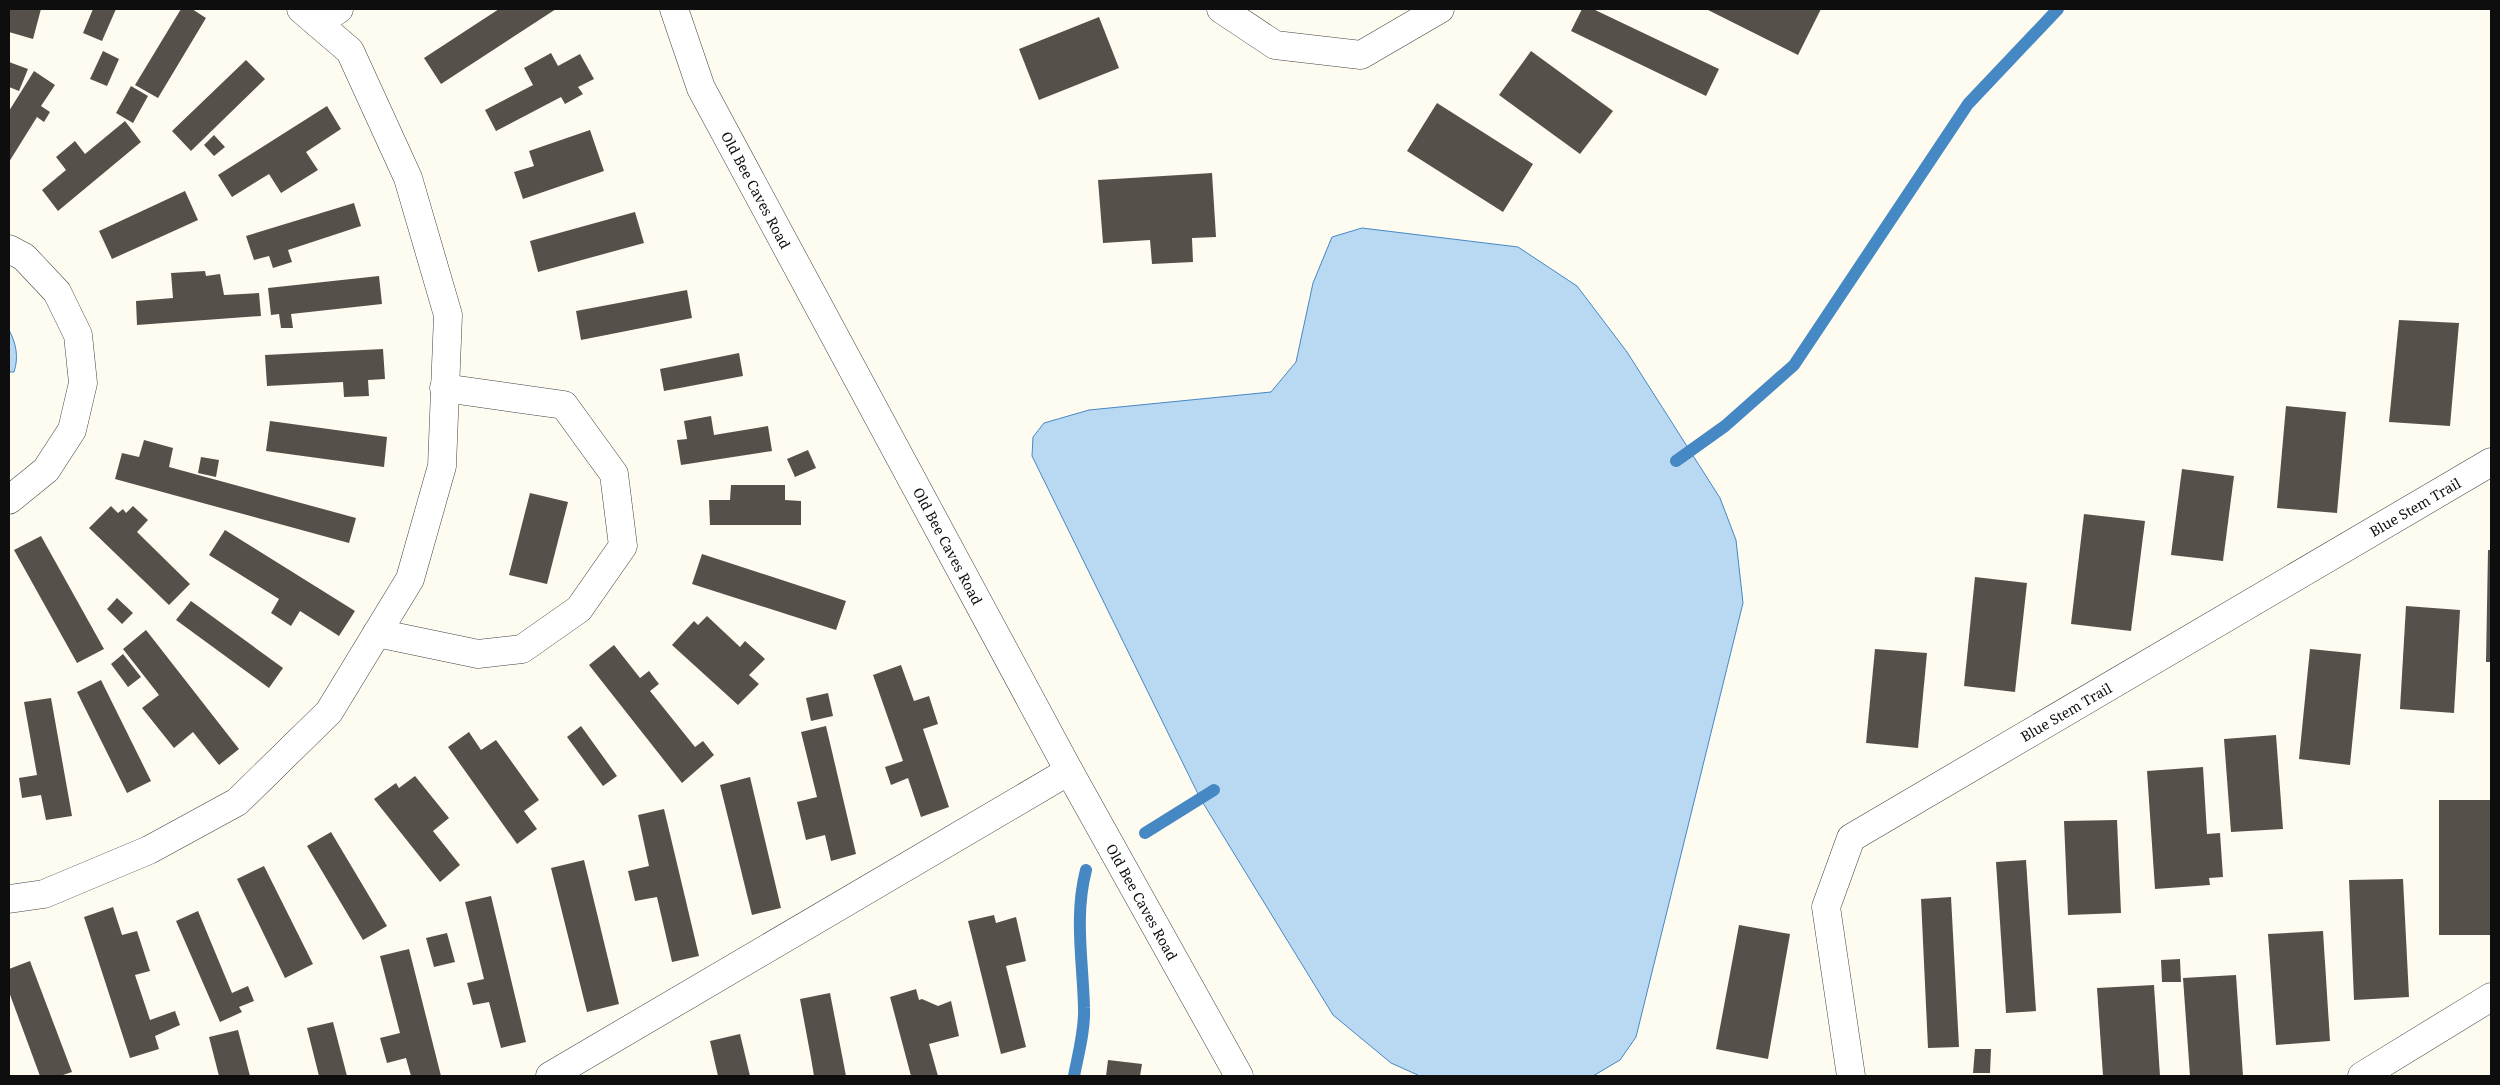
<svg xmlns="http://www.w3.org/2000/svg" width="2500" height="1085" font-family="'Noto Serif',serif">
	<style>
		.water { fill: #b9d8f2; stroke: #4588c4 }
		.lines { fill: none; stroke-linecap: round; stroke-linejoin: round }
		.stream { stroke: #4588c4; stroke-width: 12 }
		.building { fill: #56504b }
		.minor-casing { stroke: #414141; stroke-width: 29 }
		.minor { stroke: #fff; stroke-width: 28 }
		.labels { text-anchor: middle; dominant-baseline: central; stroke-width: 5; stroke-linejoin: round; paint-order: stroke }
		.street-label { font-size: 14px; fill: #0e0e0e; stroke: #fff }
	</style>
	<rect width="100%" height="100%" fill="#fefcf0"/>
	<g class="water">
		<polygon points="1362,228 1518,247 1577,286 1627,352 1720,498 1736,540 1743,603 1636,1037 1620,1060 1593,1076 1420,1076 1391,1063 1333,1015 1200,798 1032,456 1033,437 1044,423 1089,410 1271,392 1296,362 1313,283 1332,237"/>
		<path d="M 9,330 C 16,343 19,357 14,372 L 9,372 Z"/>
	</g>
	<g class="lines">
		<g class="stream">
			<polyline points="1676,461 1725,426 1794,365 1968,104 2058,9"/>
			<polyline points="1145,833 1214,790"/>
			<path d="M 1074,1076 C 1078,1055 1085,1030 1084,1008 C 1083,962 1074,916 1086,870"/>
		</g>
	</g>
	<g class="building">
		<polygon points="9,9 41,9 33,39 9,32"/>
		<polygon points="93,9 116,9 102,41 83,33"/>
		<polygon points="181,9 192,9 206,18 158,98 135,85"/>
		<polygon points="499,9 556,9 441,84 424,58"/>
		<polygon points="1582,9 1593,9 1719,69 1706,96 1571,31"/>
		<polygon points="1706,9 1821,9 1798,55"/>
		<polygon points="1099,17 1119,68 1039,100 1019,49"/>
		<polygon points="103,51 119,59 107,86 90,79"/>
		<polygon points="1531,51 1613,111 1580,154 1499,95"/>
		<polygon points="551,53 558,66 580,54 594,79 578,87 583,94 565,104 561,97 496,131 485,110 533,85 524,68"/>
		<polygon points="246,60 265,79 191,151 172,131"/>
		<polygon points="9,62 28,69 19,91 9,87"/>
		<polygon points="34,71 55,85 41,106 50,112 44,122 37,117 9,162 9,111"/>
		<polygon points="131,86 148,96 133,123 116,113"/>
		<polygon points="1437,103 1533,164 1503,212 1407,151"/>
		<polygon points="327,106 341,129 306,152 318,170 281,193 269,174 232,197 218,175"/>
		<polygon points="125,121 141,142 58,211 42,190 66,170 56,157 75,141 85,154"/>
		<polygon points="590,130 604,171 523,199 514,172 534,166 529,151"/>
		<polygon points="214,135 225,147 214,156 204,145"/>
		<polygon points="1212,173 1216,237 1192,238 1193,262 1152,264 1150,240 1103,243 1098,180"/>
		<polygon points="185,191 198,220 112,259 99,231"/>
		<polygon points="354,203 361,226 288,250 292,262 273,268 269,256 254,260 246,236"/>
		<polygon points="635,212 644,243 538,272 530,241"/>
		<polygon points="205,271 206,276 220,274 224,295 259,293 261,316 137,325 136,301 173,298 171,273"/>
		<polygon points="379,276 382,304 291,314 293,328 281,328 279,314 271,315 268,288"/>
		<polygon points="687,290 692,318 581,340 576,311"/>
		<polygon points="2399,320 2459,323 2450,426 2389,422"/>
		<polygon points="383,349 385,379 368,380 369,396 344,397 343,382 267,386 265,355"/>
		<polygon points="739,353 743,376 664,391 660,369"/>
		<polygon points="2286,406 2346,412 2337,513 2277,508"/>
		<polygon points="711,416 714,435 768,426 772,451 681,465 677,440 687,439 684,421"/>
		<polygon points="270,421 387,437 384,467 266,451"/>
		<polygon points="144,440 173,448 169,467 356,518 349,543 115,479 122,453 139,457"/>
		<polygon points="808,450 816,468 795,477 787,459"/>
		<polygon points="201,457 219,460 216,477 198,473"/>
		<polygon points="2182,469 2234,476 2223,561 2171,555"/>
		<polygon points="731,485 785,485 785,500 801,501 801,525 710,525 709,500 730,500"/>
		<polygon points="530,493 568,502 547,584 509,575"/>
		<polygon points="111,506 118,513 123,509 126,513 133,506 148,520 137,532 190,584 169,605 89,528"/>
		<polygon points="2084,514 2145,521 2131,631 2071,624"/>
		<polygon points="225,530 355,611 339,636 300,611 291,626 271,613 279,599 209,555"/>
		<polygon points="41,536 104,649 77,663 14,550"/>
		<polygon points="2488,550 2491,550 2491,662 2486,662"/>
		<polygon points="702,554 846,601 836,630 692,584"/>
		<polygon points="1975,577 2027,583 2015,692 1964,686"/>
		<polygon points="117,598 133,613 122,624 107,609"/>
		<polygon points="191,601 283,668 269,688 176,620"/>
		<polygon points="2406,606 2460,610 2454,713 2400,709"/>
		<polygon points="707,616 740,647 745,641 765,659 749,675 759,684 738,705 672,645 694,621 698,625"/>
		<polygon points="146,630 239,749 219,765 193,732 174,748 142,708 159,695 123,649"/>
		<polygon points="614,645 640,678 649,671 659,684 650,691 695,747 703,741 714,755 682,783 589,665"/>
		<polygon points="1875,649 1927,653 1918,748 1866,743"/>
		<polygon points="2310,649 2361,654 2350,765 2299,759"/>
		<polygon points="123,654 141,677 128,687 111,664"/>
		<polygon points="901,665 914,701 929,696 938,724 923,729 949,807 921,817 908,778 891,785 885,767 903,761 873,675"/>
		<polygon points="101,680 151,781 127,793 77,692"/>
		<polygon points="828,693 833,716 811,721 806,698"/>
		<polygon points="51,698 72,816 46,820 41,795 22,798 19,778 37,775 24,702"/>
		<polygon points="581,726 617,776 603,786 567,737"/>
		<polygon points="826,726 856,854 831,861 825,835 806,840 797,802 817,797 801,732"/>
		<polygon points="469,732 481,750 496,740 539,800 524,811 537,829 517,844 448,747"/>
		<polygon points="2276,735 2283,829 2231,832 2224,739"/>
		<polygon points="2203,767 2207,834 2220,833 2223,877 2209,878 2210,885 2155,889 2147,771"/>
		<polygon points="415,776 449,818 433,831 460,865 440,882 374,799 396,783 399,788"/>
		<polygon points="750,777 781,908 752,915 720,785"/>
		<rect x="2439" y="800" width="52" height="135"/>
		<polygon points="664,809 699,956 672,962 657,897 635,901 628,871 649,866 638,815"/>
		<polygon points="2117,820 2121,913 2068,915 2064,821"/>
		<polygon points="331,832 387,926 363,940 307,846"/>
		<polygon points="584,860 619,1004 587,1012 551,868"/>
		<polygon points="2026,860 2036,1011 2006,1013 1996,862"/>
		<polygon points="264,866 313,964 285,978 237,879"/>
		<polygon points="2403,879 2409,997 2354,1000 2349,880"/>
		<polygon points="491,896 526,1042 501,1048 489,1002 473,1005 467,983 484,979 465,902"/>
		<polygon points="1951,897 1959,1047 1928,1048 1921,899"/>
		<polygon points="113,907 122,935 137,931 150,971 135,975 150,1020 175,1011 180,1025 155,1036 159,1049 130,1058 84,917"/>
		<polygon points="198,911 232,993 248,986 254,1001 239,1007 242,1012 220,1022 176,921"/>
		<polygon points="994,915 996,923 1016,917 1026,961 1006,966 1026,1047 1001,1054 968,921"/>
		<polygon points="1739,925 1790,934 1768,1059 1716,1049"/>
		<polygon points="2323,931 2330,1041 2276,1045 2268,934"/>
		<polygon points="447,933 455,962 434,967 426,938"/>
		<polygon points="409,949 441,1076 411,1076 406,1058 387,1063 380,1038 400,1033 380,956"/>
		<polygon points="2180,959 2181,982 2162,982 2161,960"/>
		<polygon points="30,961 72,1072 60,1076 40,1076 9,992 9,969"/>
		<polygon points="2236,975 2243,1076 2190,1076 2183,978"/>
		<polygon points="2154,985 2160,1076 2103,1076 2097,988"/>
		<polygon points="916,989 919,1000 922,999 938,1006 951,1001 959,1036 929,1044 938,1076 911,1076 890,997"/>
		<polygon points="830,993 846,1076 814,1076 811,1058 800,999"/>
		<polygon points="333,1022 347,1076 319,1076 307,1028"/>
		<polygon points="238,1030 250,1076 219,1076 209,1037"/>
		<polygon points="740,1034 750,1076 718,1076 710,1041"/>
		<polygon points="1975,1049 1991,1049 1990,1073 1973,1073"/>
		<polygon points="1108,1060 1142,1064 1140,1076 1106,1076"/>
	</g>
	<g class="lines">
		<defs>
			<g id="minor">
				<polyline points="674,9 701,88 1069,771 1239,1076"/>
				<polyline points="1221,9 1275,45 1361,55 1440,9"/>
				<polyline points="318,23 339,9"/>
				<polyline points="9,249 24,257 57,292 78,335 83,383 72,430 46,470 9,500"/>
				<polyline points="377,633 478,654 522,649 579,609 623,546 614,474 564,405 444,388"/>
				<polyline points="9,899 44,894 149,850 237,802 329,712 410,579 442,466 448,315 408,178 350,51 301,9"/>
				<polyline points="550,1076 1069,771"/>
				<polyline points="1851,1076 1826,907 1851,838 2491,462"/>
				<polyline points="2362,1076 2491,997"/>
			</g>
		</defs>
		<use href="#minor" class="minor-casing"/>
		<use href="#minor" class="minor"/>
	</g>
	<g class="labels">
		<g class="street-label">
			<text transform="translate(756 190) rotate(62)">Old Bee Caves Road</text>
			<text transform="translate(2415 507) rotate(-30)">Blue Stem Trail</text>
			<text transform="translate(948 546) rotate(62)">Old Bee Caves Road</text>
			<text transform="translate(2066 712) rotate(-30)">Blue Stem Trail</text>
			<text transform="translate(1142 902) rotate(61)">Old Bee Caves Road</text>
		</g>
	</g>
	<rect width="2500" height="1085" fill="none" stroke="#0e0e0e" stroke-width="20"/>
</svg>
